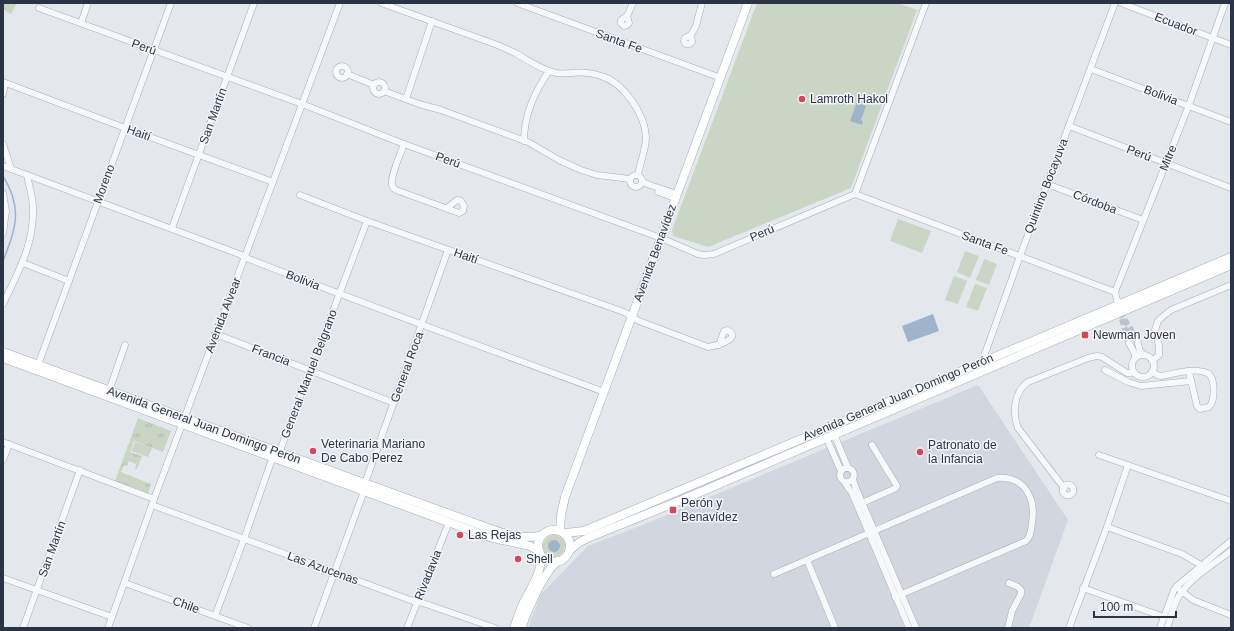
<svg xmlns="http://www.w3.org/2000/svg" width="1234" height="631" font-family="Helvetica,sans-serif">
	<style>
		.built { fill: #d2d6de }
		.grass { fill: url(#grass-tufts) }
		.garden { fill: #c9d6c5 }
		.water { fill: #9fb4cc }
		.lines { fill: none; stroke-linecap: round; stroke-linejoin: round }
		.stream { stroke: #9fb4cc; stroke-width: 1.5 }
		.minor-tunnel { stroke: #bfc3cb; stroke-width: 6; stroke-dasharray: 6 3; stroke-linecap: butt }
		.minor-casing { stroke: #a9aeb7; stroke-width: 7 }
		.major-casing { stroke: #a3abb8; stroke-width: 9 }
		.minor { stroke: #f7f8fa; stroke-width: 6 }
		.major { stroke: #fff; stroke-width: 8 }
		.poi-dot { fill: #d1495b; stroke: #f4f6f9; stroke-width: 1.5 }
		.labels { text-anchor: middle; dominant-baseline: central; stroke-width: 3; stroke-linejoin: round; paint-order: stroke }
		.street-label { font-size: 12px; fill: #2b3445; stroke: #f4f6f9 }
		.poi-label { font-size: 12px; fill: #2b3445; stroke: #f4f6f9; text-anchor: start }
	</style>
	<defs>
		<pattern id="grass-tufts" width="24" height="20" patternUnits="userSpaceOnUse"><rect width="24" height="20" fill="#c9d6c5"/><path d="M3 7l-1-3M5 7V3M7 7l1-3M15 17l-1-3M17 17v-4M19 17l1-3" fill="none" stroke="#adb8ab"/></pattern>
	</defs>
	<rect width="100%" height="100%" fill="#e4e7ec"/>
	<polygon class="built" points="978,385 1068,520 1029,628 528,628 541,594 588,546 640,526"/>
	<g class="grass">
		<polygon points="138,418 171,431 163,452 134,441 130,452 142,456 137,469 135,469 136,464 129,461 127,466 124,465 121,472 151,484 148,493 115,481"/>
		<circle cx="554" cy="546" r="11"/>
	</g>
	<g class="garden">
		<polygon points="3,3 17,3 11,14 3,9"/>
		<polygon points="757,3 897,3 917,10 851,188 708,247 673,236 672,230"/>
		<polygon points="898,219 931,231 922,253 890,241"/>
		<polygon points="965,251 979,256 970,278 957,272"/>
		<polygon points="984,259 997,264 989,285 976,280"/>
		<polygon points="954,276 967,281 958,304 945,300"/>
		<polygon points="975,284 987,288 978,311 966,307"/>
		<polygon points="135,442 152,448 148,457 131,451"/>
	</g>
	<g class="water">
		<polygon points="857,102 866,106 861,120 863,121 862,125 850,121"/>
		<polygon points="933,314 939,331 908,342 902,326"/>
		<circle cx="554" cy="546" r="6"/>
	</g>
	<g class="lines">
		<path class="stream" d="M 3,176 C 23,208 16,228 3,261"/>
		<g class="minor-tunnel">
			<polyline points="1120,312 1137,340"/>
			<polyline points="1122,319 1129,343"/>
		</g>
		<defs>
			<g id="minor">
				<path d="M 381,3 L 492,43 C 500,46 507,49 515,53 C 528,60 541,70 556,73 C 561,74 566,73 571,73 C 581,72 592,73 601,76 C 623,82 645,114 646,137 C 646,150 640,162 638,175"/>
				<polyline points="517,3 721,78"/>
				<polyline points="1121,3 1231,45"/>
				<polyline points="39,8 302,104 404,144 661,238 698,254 704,255 714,254 855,194"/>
				<polyline points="627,16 629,23 627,25 624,26 621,23 621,20 627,16 633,3"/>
				<polyline points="81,23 88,3"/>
				<polyline points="691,35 685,38 684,41 686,44 689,44 692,42 691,35 696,26 702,3"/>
				<circle cx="342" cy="72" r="6"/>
				<polyline points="1091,69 1231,122"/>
				<polyline points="347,74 374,85"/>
				<circle cx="379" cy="88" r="6"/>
				<polyline points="3,82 125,128 273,182"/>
				<polyline points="384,91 419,104 441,110 528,142 559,160 581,170 597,175 630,179"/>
				<polyline points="3,94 5,83"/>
				<polyline points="406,99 432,21"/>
				<polyline points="1069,126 1231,188"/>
				<path d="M 524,141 C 524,116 535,91 549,71"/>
				<polyline points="3,144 11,169"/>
				<path d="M 404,144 C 401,153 390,176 392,185 C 393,188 394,188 396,190 L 459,213 L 463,211 L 464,206 L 461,201 L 457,200 L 447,208"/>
				<path d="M 3,166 L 239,254 L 249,259 C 367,305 486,348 604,392"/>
				<circle cx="636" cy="181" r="6"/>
				<polyline points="642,181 647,184 677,194"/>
				<polyline points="1047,184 1143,220"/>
				<polyline points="658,192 675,198"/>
				<polyline points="3,193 6,211 3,233"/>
				<polyline points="855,194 1115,292"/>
				<polyline points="855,194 926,3"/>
				<path d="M 300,195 L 367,221 L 624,312 L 639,321 L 708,347 C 714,346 744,339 727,330 L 724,331 L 719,345"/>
				<polyline points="172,228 254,3"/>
				<polyline points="23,263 69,281"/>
				<path d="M 3,304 C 18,272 34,245 33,208 C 33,197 29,186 27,175"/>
				<polyline points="1119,308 1115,292 1189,105 1225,3"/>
				<polyline points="216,334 394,403"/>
				<polyline points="1137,340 1140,351 1145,355"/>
				<polyline points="1129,343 1135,354 1135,358"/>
				<circle cx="1143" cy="366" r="11"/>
				<polyline points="1152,361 1159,355 1159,346 1155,330 1158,321 1161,318 1171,310 1231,285"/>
				<polyline points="38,365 171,3"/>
				<polyline points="1105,370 1128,382 1141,386 1191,381"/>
				<polyline points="982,371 982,362 1020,256 1115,3"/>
				<path d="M 1152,371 L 1157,375 L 1161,376 C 1174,374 1195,367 1207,373 C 1216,377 1215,402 1209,407 C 1207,408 1202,408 1200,409 L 1197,406 L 1189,372"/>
				<polyline points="109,391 125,345"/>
				<polyline points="834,434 848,468"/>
				<polyline points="826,437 841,471"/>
				<polyline points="3,442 154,499"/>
				<polyline points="1099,455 1231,501"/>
				<polyline points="3,460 9,444"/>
				<circle cx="847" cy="475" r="7"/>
				<polyline points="853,479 855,486 916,628"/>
				<polyline points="365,483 448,250"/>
				<polyline points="845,483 852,493 909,628"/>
				<circle cx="1068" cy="490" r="5.5"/>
				<path d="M 1064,488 L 1018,428 C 1012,412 1014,392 1028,382 L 1088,358 L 1097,356 L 1102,357 L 1127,373 L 1130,373 L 1134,372"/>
				<polyline points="862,503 896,488 897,486 872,445"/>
				<polyline points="152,505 413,601 423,603 495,628"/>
				<polyline points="1107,527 1182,554 1201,565"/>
				<polyline points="807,560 835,628"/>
				<path d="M 774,574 L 997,478 C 1025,476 1036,498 1032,523 C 1031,530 1031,536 1026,541 L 895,597"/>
				<polyline points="3,578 112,617"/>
				<polyline points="125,583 248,628"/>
				<polyline points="1083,588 1164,617"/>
				<polyline points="1179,589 1193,600 1231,615"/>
				<polyline points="215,616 244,539 271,462 281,448 367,221"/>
				<polyline points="23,628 80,470"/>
				<polyline points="108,628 154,499 340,3"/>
				<polyline points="314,628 364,491"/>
				<polyline points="407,628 449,522"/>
				<polyline points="1008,628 1012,611 1021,594 1021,590 1018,587 1009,583"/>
				<polyline points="1069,628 1107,527 1128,465"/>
				<polyline points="1160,628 1174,590 1177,586 1231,541"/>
				<path d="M 1167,628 C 1171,618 1173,605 1179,596 C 1188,580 1216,562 1231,551"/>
			</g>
			<g id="major">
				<path d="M 3,352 L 491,529 C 508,535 524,540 542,535"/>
				<polyline points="3,358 478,533 493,538 530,546 539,551"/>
				<circle cx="554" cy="546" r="16"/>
				<polyline points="560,531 561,515 565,497 748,3"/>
				<polyline points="565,533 584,531 1231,257"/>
				<polyline points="570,550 580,542 590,537 684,499 1231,265"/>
				<path d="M 514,628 C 517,620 519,612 523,604 C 530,589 544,571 540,553"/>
				<path d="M 521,628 C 528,610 543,572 558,561"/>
			</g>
		</defs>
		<use href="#minor" class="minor-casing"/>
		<use href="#major" class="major-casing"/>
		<use href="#minor" class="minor"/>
		<use href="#major" class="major"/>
	</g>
	<g class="poi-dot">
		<circle cx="802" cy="99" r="4"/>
		<rect x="1081" y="331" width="8" height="8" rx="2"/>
		<circle cx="313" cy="451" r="4"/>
		<circle cx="920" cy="452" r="4"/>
		<rect x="669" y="506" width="8" height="8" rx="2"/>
		<circle cx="460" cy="535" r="4"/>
		<circle cx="518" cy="559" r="4"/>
	</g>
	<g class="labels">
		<g class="street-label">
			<text transform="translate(1176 24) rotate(21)">Ecuador</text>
			<text transform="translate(619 41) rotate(20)">Santa Fe</text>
			<text transform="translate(144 47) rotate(20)">Perú</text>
			<text transform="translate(1161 95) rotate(21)">Bolivia</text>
			<text transform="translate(213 116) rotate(-70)">San Martín</text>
			<text transform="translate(139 133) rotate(20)">Haití</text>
			<text transform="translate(1139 153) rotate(21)">Perú</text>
			<text transform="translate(1168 158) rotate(-68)">Mitre</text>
			<text transform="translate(448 160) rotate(20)">Perú</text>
			<text transform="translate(104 184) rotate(-70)">Moreno</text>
			<text transform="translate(1046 186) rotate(-69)">Quintino Bocayuva</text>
			<text transform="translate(1095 202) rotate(21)">Córdoba</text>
			<text transform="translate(762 233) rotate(-23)">Perú</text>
			<text transform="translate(985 243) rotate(20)">Santa Fe</text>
			<text transform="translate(655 253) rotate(-70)">Avenida Benavídez</text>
			<text transform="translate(466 256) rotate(19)">Haití</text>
			<text transform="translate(303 280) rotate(21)">Bolivia</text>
			<text transform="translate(223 315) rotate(-69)">Avenida Alvear</text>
			<text transform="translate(271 355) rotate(21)">Francia</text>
			<text transform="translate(407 367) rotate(-70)">General Roca</text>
			<text transform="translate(309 374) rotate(-69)">General Manuel Belgrano</text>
			<text transform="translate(898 397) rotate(-23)">Avenida General Juan Domingo Perón</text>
			<text transform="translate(204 425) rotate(20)">Avenida General Juan Domingo Perón</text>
			<text transform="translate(52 549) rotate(-70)">San Martín</text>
			<text transform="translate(323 568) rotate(20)">Las Azucenas</text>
			<text transform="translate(428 575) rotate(-68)">Rivadavia</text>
			<text transform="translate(186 605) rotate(20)">Chile</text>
		</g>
		<g class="poi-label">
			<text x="810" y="99">Lamroth Hakol</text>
			<text x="1093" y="335">Newman Joven</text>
			<text x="321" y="444">Veterinaria Mariano<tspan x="321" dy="14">De Cabo Perez</tspan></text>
			<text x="928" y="445">Patronato de<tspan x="928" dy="14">la Infancia</tspan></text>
			<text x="681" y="503">Perón y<tspan x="681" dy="14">Benavídez</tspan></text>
			<text x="468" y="535">Las Rejas</text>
			<text x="526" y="559">Shell</text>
		</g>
	</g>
	<rect width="1234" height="631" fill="none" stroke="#2b3445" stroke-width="8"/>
	<path d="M1094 611v6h82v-6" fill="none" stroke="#2b3445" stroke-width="2"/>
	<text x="1100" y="611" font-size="12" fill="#2b3445" stroke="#f4f6f9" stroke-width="3" paint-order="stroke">100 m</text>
</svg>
